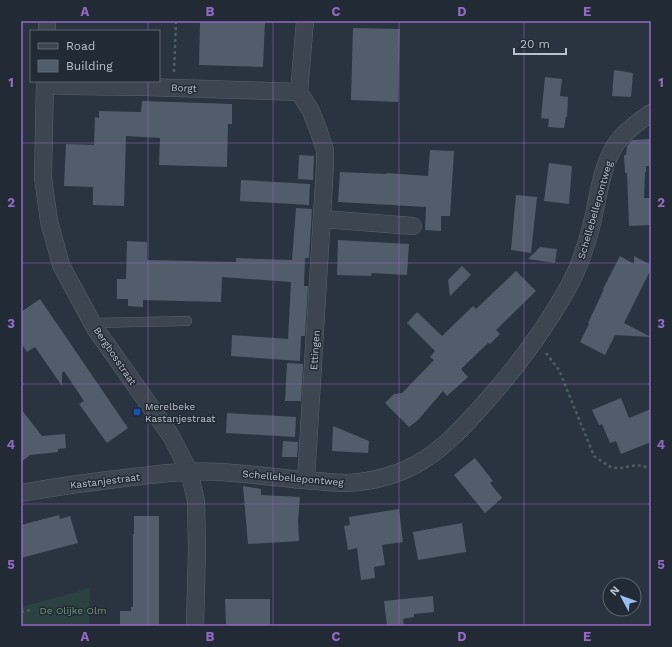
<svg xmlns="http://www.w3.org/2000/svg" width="672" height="647" font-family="'Work Sans',sans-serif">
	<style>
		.green { fill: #2c4142 }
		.building { fill: #525d6b }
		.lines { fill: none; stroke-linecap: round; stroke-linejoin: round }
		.service-casing { stroke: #5b636d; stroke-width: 10 }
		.minor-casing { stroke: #5b636d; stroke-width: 18 }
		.path { stroke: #4b5e60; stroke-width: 2.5; stroke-dasharray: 3 3; stroke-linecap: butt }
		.service { stroke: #3d4550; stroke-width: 9 }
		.minor { stroke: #3d4550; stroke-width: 17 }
		.grid { fill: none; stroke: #9468c3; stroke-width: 1; stroke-opacity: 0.55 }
		.transit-dot { fill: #1a4fb4; stroke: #212a35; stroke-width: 1.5 }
		.labels { text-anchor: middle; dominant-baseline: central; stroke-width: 3; stroke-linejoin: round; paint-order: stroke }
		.street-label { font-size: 10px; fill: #bac1ca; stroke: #212a35 }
		.poi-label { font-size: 10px; fill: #bac1ca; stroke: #212a35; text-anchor: start }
		.park-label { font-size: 10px; fill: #73997a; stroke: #212a35 }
		.neatline { fill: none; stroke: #9468c3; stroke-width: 1.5 }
		.grid-label { font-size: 13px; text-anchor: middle; font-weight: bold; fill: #9468c3 }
	</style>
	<rect width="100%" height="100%" fill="#293440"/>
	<polygon class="green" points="90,588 89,626 21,626 21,607"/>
	<g class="building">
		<polygon points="200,21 265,21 263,67 199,65"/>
		<polygon points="353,28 400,29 398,102 351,100"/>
		<polygon points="614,70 633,73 631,97 612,96"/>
		<polygon points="545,77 562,79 560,96 568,97 567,117 566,116 564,128 548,127 549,119 541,118"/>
		<polygon points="142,101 232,104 232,124 228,124 227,167 159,165 160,138 126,136 124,206 93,205 93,187 64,186 66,144 94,145 95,117 99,118 99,111 141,112"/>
		<polygon points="651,139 651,166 646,166 646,172 645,172 644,198 651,198 651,225 629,226 627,173 625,173 624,155 626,155 627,146 632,140"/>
		<polygon points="430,150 454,151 450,216 441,216 441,231 425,230 426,207 338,202 340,172 386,174 386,173 428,176"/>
		<polygon points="299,155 314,156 313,180 298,179"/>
		<polygon points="549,163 572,166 569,204 544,201"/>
		<polygon points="241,180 310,184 309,205 240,201"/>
		<polygon points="516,195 537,197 531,253 511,250"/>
		<polygon points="296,208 312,209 309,258 305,258 304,286 308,286 305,336 301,336 300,361 231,356 232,335 288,339 291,282 222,277 221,302 143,300 143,307 128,306 128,299 117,299 117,279 126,279 127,241 147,242 147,260 236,262 236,258 292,260"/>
		<polygon points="338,240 409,244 407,275 372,273 371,276 337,275"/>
		<polygon points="540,247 557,249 555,263 528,259"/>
		<polygon points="620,256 634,264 634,256 651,265 651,269 624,323 651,337 615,335 605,355 580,342 589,324 588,323 604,289 603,289"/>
		<polygon points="462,266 471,275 450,296 448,280"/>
		<polygon points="516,271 536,291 496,330 500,334 490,344 488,343 461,369 468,377 447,396 443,391 418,420 409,427 385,403 394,394 402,393 434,360 430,357 435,351 407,323 417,312 442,336 473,306 476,309"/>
		<polygon points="40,299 128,428 107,443 79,404 84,401 64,371 62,373 62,386 35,347 27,352 21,343 21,312"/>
		<polygon points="287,363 303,364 301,401 285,401"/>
		<polygon points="621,398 629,418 651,409 651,442 621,454 616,441 610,443 602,424 599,425 592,410"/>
		<polygon points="21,409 42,436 65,434 66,448 58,449 58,452 30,455 21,462"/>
		<polygon points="227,413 296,417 295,437 226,433"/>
		<polygon points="333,426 369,441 368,453 332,451"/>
		<polygon points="283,441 298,442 297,457 282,457"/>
		<polygon points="475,458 493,481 490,483 502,498 485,513 454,475"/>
		<polygon points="243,486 261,489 261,495 300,497 298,521 299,541 248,544"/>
		<polygon points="399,509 403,542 382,545 385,565 374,567 375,578 361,580 357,548 348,550 344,526 350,525 349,517"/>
		<polygon points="59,515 60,519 70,516 78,543 21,558 21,525"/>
		<polygon points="134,516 159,516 159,626 120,626 120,611 131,611 131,607 133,607 133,534 134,534"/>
		<polygon points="462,523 466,552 418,560 413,532"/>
		<polygon points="433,596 434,612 414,614 414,617 403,619 404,626 387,626 384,601"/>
		<polygon points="225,599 270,599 270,625 226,625"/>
	</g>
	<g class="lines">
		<defs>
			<polyline id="service" points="93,323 187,321"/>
			<g id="minor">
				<polyline points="305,21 299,92 311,111 319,132 325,150 325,165 306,480"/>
				<polyline points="47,31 47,21"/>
				<polyline points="45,81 43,178 49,221 61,265 95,328 171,436 189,471 196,501 197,548 195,626"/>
				<polyline points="45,85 68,86 144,87 299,92"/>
				<polyline points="322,219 413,226"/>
				<path d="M 21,493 C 55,487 90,482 125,478 C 157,474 189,470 221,472 C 253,474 285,479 317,481 C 326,482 336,483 346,483 C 373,482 403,474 425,459 C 444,447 460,430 475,414 C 509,377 540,337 565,293 C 577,273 585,250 591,227 C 598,201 600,171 614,147 C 622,133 638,122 651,113"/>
			</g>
		</defs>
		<use href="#service" class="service-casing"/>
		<use href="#minor" class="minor-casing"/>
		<g class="path">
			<polyline points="174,72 176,21"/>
			<polyline points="546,353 559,370 594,456 612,468 621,468 637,465 651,468"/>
			<polyline points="21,612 31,610"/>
		</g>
		<use href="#service" class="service"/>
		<use href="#minor" class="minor"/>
	</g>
	<path class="grid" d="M 148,21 L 148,31M 273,21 L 273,626M 399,21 L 399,626M 524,21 L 524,626M 148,81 L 148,626M 21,143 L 651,143M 21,263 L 651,263M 21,384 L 651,384M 21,504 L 651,504"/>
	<rect class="transit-dot" x="133" y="408" width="8" height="8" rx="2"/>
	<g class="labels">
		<g class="street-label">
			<text transform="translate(184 88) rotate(2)">Borgt</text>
			<text transform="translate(595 210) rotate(-74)">Schellebellepontweg</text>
			<text transform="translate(315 350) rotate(-86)">Ettingen</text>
			<text transform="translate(115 356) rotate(56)">Bergbosstraat</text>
			<text transform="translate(293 478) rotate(5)">Schellebellepontweg</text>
			<text transform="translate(105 481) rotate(-7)">Kastanjestraat</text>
		</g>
		<g class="poi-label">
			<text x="145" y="406">Merelbeke<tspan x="145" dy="12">Kastanjestraat</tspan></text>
		</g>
		<g class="park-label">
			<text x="73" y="610">De Olijke Olm</text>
		</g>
	</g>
	<rect width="672" height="647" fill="none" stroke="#212a35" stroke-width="44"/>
	<rect x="30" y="30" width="130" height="52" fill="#212a35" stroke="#5e6671"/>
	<rect x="38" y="43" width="20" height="6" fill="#3d4550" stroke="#5e6671"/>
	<text x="66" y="50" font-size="12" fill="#bac1ca">Road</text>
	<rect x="38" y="60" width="20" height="12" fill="#525d6b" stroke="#5e6671"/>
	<text x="66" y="70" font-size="12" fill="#bac1ca">Building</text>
	<g transform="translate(622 597) rotate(311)"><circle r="19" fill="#212a35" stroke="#5e6671"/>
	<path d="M0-3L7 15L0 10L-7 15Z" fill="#99bef0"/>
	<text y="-6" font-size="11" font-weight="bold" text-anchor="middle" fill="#bac1ca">N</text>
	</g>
	<path d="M514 48v6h52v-6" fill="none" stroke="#bac1ca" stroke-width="2"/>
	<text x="520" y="48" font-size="12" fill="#bac1ca" stroke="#212a35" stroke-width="3" paint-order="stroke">20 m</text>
	<rect x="22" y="22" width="628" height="603" class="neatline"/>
	<g class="grid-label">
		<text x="85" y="16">A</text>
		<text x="210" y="16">B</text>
		<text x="336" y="16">C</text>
		<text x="462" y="16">D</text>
		<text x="587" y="16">E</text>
		<text x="11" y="87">1</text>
		<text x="661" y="87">1</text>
		<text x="11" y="207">2</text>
		<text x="661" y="207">2</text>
		<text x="11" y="328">3</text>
		<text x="661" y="328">3</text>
		<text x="11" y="449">4</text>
		<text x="661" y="449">4</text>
		<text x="11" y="569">5</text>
		<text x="661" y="569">5</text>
		<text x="85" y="641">A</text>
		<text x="210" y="641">B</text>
		<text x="336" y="641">C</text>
		<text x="462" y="641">D</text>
		<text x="587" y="641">E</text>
	</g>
</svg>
